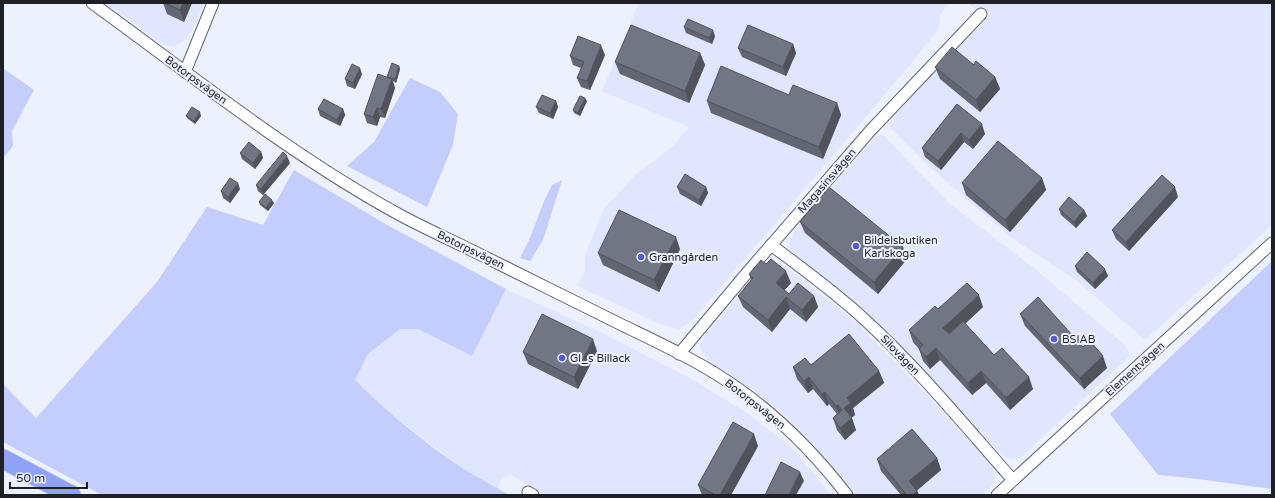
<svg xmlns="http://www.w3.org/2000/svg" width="1275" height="498" font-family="'Varela Round',sans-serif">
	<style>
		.built { fill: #e0e6fd }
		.green { fill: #c3cefd }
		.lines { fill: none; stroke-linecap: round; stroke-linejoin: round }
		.street-casing { stroke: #626573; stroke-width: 13 }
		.highway-casing { stroke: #d2d2d4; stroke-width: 21 }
		.street { stroke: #fff; stroke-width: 11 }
		.highway { stroke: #90a1f8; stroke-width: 19 }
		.wall { fill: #626572 }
		.shaded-wall { fill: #50535c }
		.building { fill: #727684; stroke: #50535c }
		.poi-dot { fill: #525cd3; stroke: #edf1fd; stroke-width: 1.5 }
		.labels { text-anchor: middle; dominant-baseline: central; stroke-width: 4; stroke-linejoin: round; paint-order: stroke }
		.street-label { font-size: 11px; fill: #1e2026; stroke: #edf1fd }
		.poi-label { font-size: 11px; fill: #1e2026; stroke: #edf1fd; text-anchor: start }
	</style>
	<rect width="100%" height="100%" fill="#edf1fd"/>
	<g class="built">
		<polygon points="106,3 204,3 194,27 186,39 174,47 162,44"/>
		<polygon points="639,3 949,3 940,15 938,30 910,65 692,321 679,329 662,325 577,286 585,272 585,255 604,209 636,174 672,147 689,127 602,91"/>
		<polygon points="968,3 1272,3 1272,225 1145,340 1077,281 1009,236 932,169 888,125 929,75 987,20"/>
		<polygon points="877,135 884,136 950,204 1034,268 1126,346 1129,352 1129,357 1021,457 1011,459 1002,455 875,320 790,250 789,243 796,229"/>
		<polygon points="770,263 780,263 787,267 859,325 939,407 994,469 995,479 992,486 982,495 855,495 840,474 803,433 773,405 734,378 709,363 700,348 701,343 705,335 763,267"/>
		<polygon points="506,289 600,332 690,378 747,413 789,445 832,495 548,495 510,475 501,478 498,489 464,469 425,440 386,409 355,380 368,354 400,329 418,329 472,356"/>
	</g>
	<g class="green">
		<polygon points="3,68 34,90 12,131 13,146 3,158"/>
		<polygon points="410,78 440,92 458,114 453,145 427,207 347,166 374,142"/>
		<path d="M 294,170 L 389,226 L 506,289 L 472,356 L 418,329 L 400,329 L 368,354 L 355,380 C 388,412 425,444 464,469 C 478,478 494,486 509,495 L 102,495 L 3,442 L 3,384 L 36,418 L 157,282 L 207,207 L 263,225 Z"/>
		<polygon points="562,180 543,240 530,261 520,258 530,238 544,201 552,185"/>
		<polygon points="1272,261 1272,489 1198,479 1158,475 1110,414"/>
	</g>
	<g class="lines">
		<defs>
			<g id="street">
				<path d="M 92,3 C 193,76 290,155 400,215 C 424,228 449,239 473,251 C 522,275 571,300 620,324 C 661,344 703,363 740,390 C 781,419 816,455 847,495"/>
				<polyline points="185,72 213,3"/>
				<path d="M 771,245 C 803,269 835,292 864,319 C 918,368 965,426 1013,480"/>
				<polyline points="679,354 746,274 870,131 981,14"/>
				<polyline points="528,492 533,495"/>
				<polyline points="997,495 1272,243"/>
			</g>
			<polyline id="highway" points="3,459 71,495"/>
		</defs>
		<use href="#street" class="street-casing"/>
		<use href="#highway" class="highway-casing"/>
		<use href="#street" class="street"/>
		<use href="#highway" class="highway"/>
	</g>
	<g class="wall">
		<polygon points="163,3 192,3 184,22 167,14"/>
		<polygon points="684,27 715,36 712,44 686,33"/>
		<polygon points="793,44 796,53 786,76 742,57 738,48"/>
		<polygon points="700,53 705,65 689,103 620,74 615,62"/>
		<polygon points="605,55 590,90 581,87 577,78 581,68 573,65 570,56"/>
		<polygon points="974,65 995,77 1000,89 980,112 940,79 935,67"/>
		<polygon points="399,66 400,69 396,83 393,81 395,88 385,118 380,117 377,126 367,123 364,114 387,78 387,77"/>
		<polygon points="362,74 355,89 347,86 345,79"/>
		<polygon points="789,95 837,103 841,115 823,159 711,113 707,101"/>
		<polygon points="556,101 558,107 553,119 539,113 536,107"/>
		<polygon points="587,101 580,116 574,113 573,110"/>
		<polygon points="957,104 985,134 973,149 964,142 941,170 925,157 922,148"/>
		<polygon points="318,109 343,109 345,115 340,126 320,116"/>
		<polygon points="186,116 201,116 195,124 188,119"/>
		<polygon points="261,152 263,158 255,169 242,159 240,153"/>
		<polygon points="290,163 263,195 258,191 256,185"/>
		<polygon points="1042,178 1046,190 1010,232 966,195 962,183"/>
		<polygon points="677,187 706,187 708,193 701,206 680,194"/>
		<polygon points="240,189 230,203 223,198 221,191"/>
		<polygon points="1178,197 1129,251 1116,239 1112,230"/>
		<polygon points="259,202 274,203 268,211 260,205"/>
		<polygon points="1059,209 1084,210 1087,216 1076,228 1061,215"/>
		<polygon points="800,222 907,259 878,294 805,233"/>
		<polygon points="680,249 659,292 603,265 598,253"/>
		<polygon points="1075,266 1108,276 1095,289 1077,272"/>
		<polygon points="749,274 791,283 784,290 789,294 814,296 818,307 806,322 790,309 772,332 743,307 738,296 751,280"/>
		<polygon points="983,307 965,324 994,355 1033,389 1010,410 986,383 972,395 940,360 930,369 923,361 919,349 913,342 909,330 938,309"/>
		<polygon points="1020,314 1083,347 1107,368 1084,389 1025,326"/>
		<polygon points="597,351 578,389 528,364 523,352"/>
		<polygon points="811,365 879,371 884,383 853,408 855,415 851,418 856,430 845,440 837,430 833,418 837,414 829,404 827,406 813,389 808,393 797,379 793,367"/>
		<polygon points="758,446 731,495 702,495 698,485"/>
		<polygon points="937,458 941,470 917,490 919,495 901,495 881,471 877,459"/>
	</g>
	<g class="shaded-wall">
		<polygon points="183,3 192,3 184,22 180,10"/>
		<polygon points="713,30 715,36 712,44 709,38"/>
		<polygon points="793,44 796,53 786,76 783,67"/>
		<polygon points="601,45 605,55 590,90 587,81"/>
		<polygon points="700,53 705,65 689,103 685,91"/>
		<polygon points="399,66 400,69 396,83 395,79"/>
		<polygon points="360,68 362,74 355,89 353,83"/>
		<polygon points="995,77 1000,89 980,112 976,100"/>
		<polygon points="392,79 395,88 385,118 381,109"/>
		<polygon points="585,98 587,101 580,116 578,113"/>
		<polygon points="556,101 558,107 553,119 550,113"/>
		<polygon points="837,103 841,115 823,159 819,147"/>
		<polygon points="377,108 380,117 377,126 373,117"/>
		<polygon points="343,109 345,115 340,126 337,120"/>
		<polygon points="200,112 201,116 195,124 194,121"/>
		<polygon points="982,124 985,134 973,149 969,140"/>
		<polygon points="961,133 964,142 941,170 938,161"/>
		<polygon points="261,152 263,158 255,169 253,163"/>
		<polygon points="287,156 290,163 263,195 261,189"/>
		<polygon points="1042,178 1046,190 1010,232 1005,220"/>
		<polygon points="238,183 240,189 230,203 228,197"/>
		<polygon points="706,187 708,193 701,206 699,200"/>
		<polygon points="1175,187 1178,197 1129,251 1126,242"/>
		<polygon points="272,200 274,203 268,211 266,208"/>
		<polygon points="1084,210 1087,216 1076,228 1074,222"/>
		<polygon points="676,237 680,249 659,292 654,280"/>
		<polygon points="903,247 907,259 878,294 874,282"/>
		<polygon points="1105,269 1108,276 1095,289 1093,283"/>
		<polygon points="786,271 791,283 780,295 776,283"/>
		<polygon points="979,295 983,307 948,339 943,328"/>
		<polygon points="814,296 818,307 806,322 802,310"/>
		<polygon points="786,297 790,309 772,332 768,320"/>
		<polygon points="593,339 597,351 578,389 574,377"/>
		<polygon points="936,348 940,360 930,369 926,357"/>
		<polygon points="1103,356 1107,368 1084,389 1080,378"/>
		<polygon points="879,371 884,383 853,408 855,415 848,420 844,408 847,398"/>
		<polygon points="981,371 986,383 972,395 968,383"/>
		<polygon points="809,377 813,389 808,393 804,381"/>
		<polygon points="1029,377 1033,389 1010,410 1006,398"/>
		<polygon points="825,392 829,404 827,406 822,394"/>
		<polygon points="838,405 842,417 841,418 836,406"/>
		<polygon points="852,418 856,430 845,440 840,428"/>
		<polygon points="754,434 758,446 731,495 720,495"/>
		<polygon points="937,458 941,470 914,493 909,481"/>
		<polygon points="800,472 804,481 796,495 789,495"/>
		<polygon points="917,491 919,495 912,495"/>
	</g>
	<g class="building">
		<polygon points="165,3 183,3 180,10"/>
		<polygon points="688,19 713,30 709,38 684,27"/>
		<polygon points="631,25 700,53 685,91 615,62"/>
		<polygon points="748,25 793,44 783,67 738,48"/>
		<polygon points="578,36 601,45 587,81 577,78 584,62 570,56"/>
		<polygon points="952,47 974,65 976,61 995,77 976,100 935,67"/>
		<polygon points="392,63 399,66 395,79 387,77"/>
		<polygon points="352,64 360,68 353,83 345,79"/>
		<polygon points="721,66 789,95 793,85 837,103 819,147 707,101"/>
		<polygon points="378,74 392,79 381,109 377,108 373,117 364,114"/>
		<polygon points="542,95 556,101 550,113 536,107"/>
		<polygon points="580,96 585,98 578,113 573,110"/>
		<polygon points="324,99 343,109 337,120 318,109"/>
		<polygon points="957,104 982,124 969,140 961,133 938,161 922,148"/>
		<polygon points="192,107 200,112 194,121 186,116"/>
		<polygon points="998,141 1042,178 1005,220 962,183"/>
		<polygon points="249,142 261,152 253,163 240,153"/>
		<polygon points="283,152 287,156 261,189 256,185"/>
		<polygon points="685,174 706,187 699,200 677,187"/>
		<polygon points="1162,175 1175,187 1126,242 1112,230"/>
		<polygon points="230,178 238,183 228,197 221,191"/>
		<polygon points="829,187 903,247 874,282 800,222"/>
		<polygon points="265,194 272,200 266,208 259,202"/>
		<polygon points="1069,197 1084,210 1074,222 1059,209"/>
		<polygon points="619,210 676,237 654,280 598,253"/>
		<polygon points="1087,252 1105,269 1093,283 1075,266"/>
		<polygon points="771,259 786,271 776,283 789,294 798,283 814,296 802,310 786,297 768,320 738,296 753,278 749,274 761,260 766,264"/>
		<polygon points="967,283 979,295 943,328 949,334 963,321 994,355 1002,348 1029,377 1006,398 981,371 968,383 936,348 926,357 919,349 923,345 909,330 935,306 938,309"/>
		<polygon points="1038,297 1083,347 1090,341 1103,356 1080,378 1020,314"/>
		<polygon points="542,314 593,339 574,377 523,352"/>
		<polygon points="849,334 879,371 847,398 851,403 844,408 852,418 840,428 833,418 842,410 838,405 836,406 825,392 822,394 809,377 804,381 793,367 805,358 811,365"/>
		<polygon points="733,422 754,434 720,495 715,495 698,485"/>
		<polygon points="912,429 937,458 909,481 917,491 912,495 907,495 877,459"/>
		<polygon points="781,462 800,472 789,495 765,495"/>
	</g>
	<g class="poi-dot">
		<circle cx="856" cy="246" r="4"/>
		<circle cx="641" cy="257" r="4"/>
		<circle cx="1054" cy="339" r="4"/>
		<circle cx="562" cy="358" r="4"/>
	</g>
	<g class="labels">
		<g class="street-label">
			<text transform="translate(196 80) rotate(36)">Botorpsvägen</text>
			<text transform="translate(827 181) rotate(-49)">Magasinsvägen</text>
			<text transform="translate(471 250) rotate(26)">Botorpsvägen</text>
			<text transform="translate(900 355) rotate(46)">Silovägen</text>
			<text transform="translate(1135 369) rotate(-42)">Elementvägen</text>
			<text transform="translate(755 404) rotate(38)">Botorpsvägen</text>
		</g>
		<g class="poi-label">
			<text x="864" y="240">Bildelsbutiken<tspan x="864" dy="13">Karlskoga</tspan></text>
			<text x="649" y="257">Granngården</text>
			<text x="1062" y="339">BSIAB</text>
			<text x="570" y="358">Gl_s Billack</text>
		</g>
	</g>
	<rect width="1275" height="498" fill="none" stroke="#1e2026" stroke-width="8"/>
	<path d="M10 482v6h77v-6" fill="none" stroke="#1e2026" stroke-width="2"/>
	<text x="16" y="482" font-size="12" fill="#1e2026" stroke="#edf1fd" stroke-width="3" paint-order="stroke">50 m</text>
</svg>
